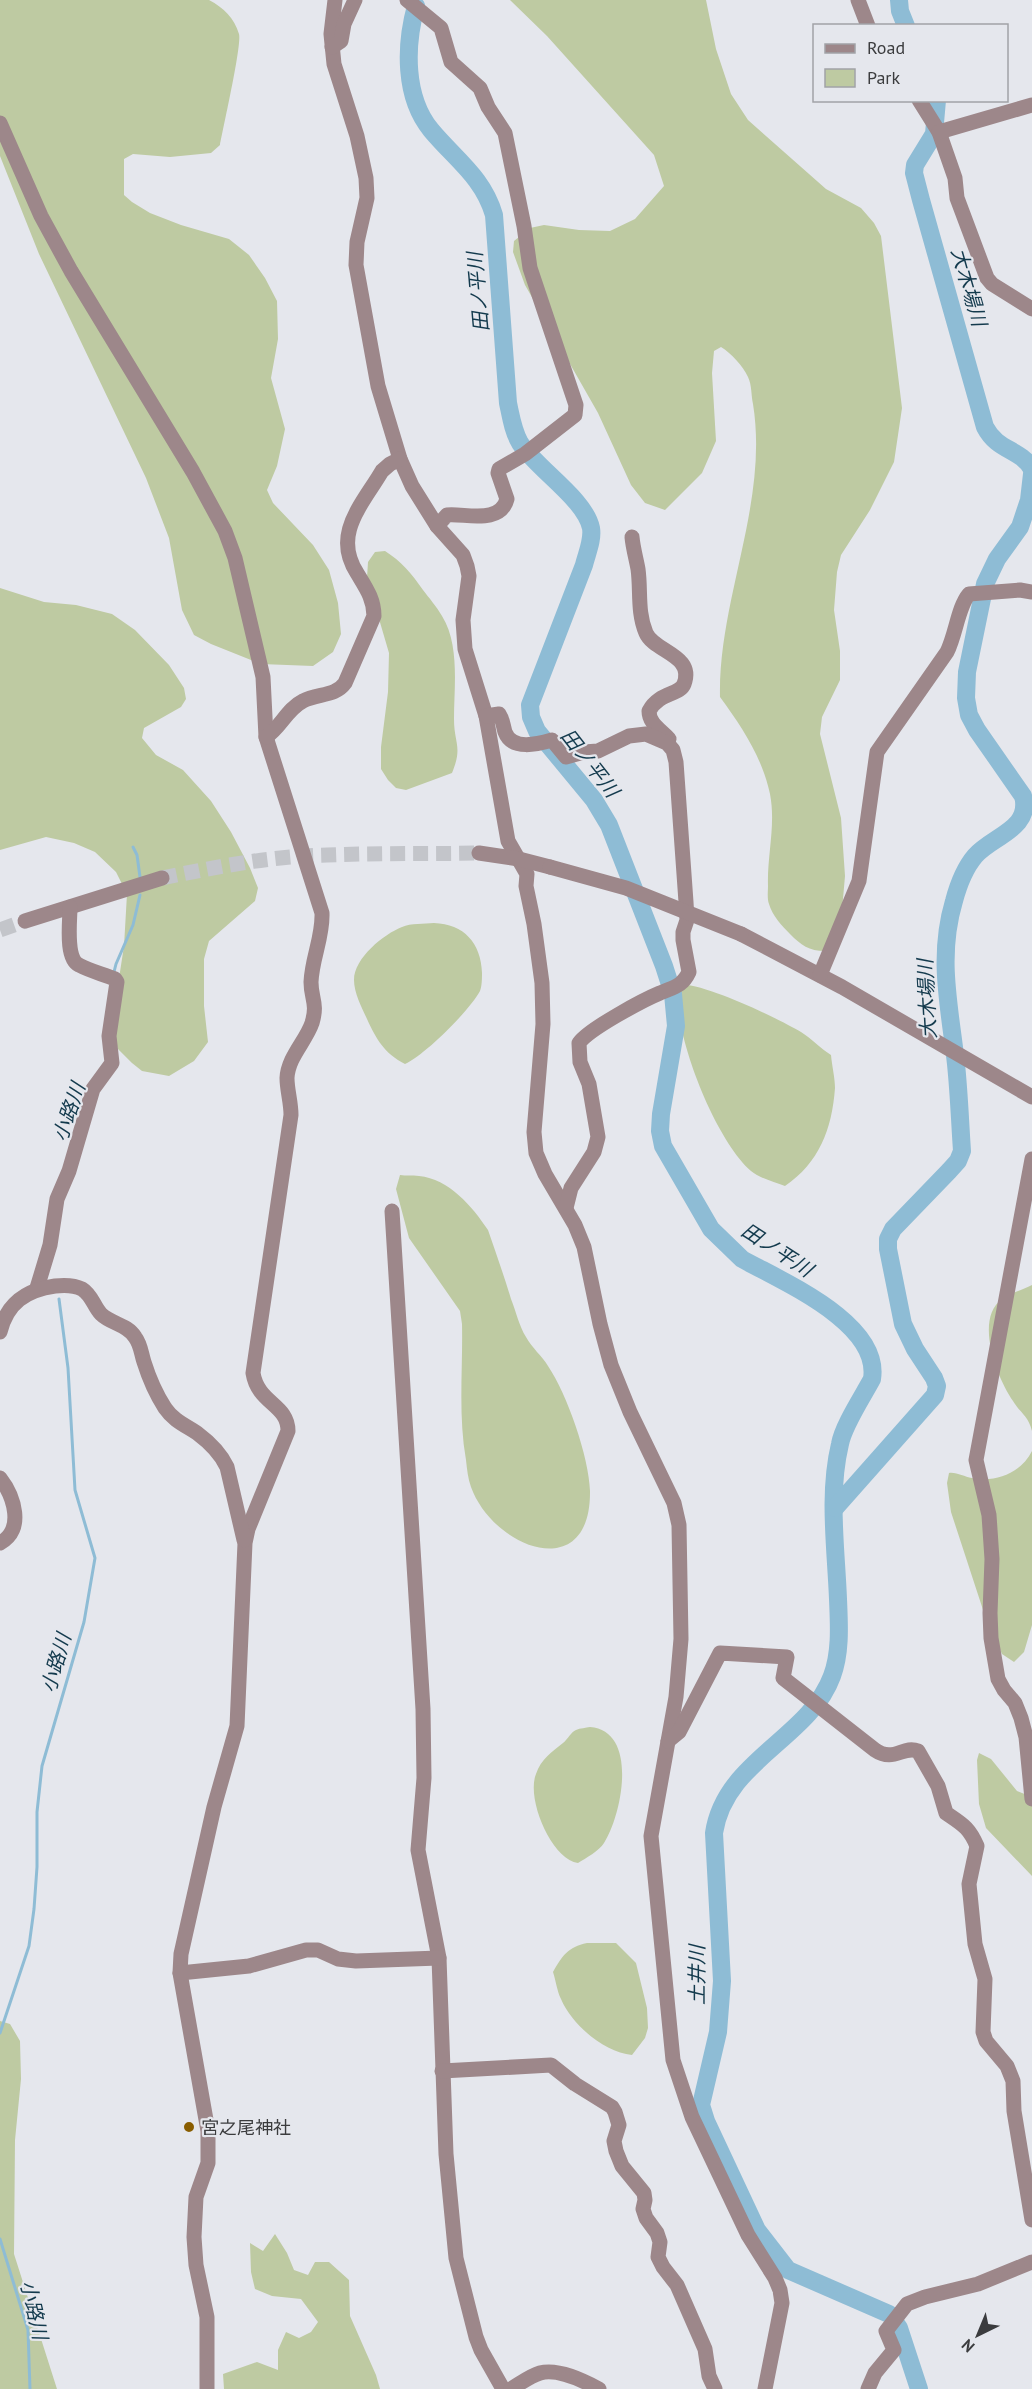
<svg xmlns="http://www.w3.org/2000/svg" width="1032" height="2389" font-family="'PT Sans','Noto Sans JP',sans-serif">
	<style>
		.green { fill: #becaa2 }
		.lines { fill: none; stroke-linecap: round; stroke-linejoin: round }
		.stream { stroke: #8ebcd5; stroke-width: 3 }
		.river { stroke: #8ebcd5; stroke-width: 18 }
		.minor-tunnel { stroke: #c3c5ca; stroke-width: 15; stroke-dasharray: 15 8; stroke-linecap: butt }
		.minor { stroke: #9d878a; stroke-width: 15 }
		.minor-bridge { stroke: #9d878a; stroke-width: 15 }
		.poi-dot { fill: #895d00; stroke: #e5e7ed; stroke-width: 2 }
		.labels { text-anchor: middle; dominant-baseline: central; stroke-width: 4.5; stroke-linejoin: round; paint-order: stroke }
		.poi-label { font-size: 18px; fill: #3b3c3e; stroke: #e5e7ed; text-anchor: start }
		.water-label { font-size: 20px; font-style: italic; fill: #133a4d; stroke: #e5e7ed }
	</style>
	<rect width="100%" height="100%" fill="#e5e7ed"/>
	<g class="green">
		<path d="M 0,0 L 209,0 C 224,8 234,18 239,34 C 242,45 223,128 220,145 L 211,153 L 170,157 L 133,154 L 124,159 L 124,195 L 132,202 L 150,213 L 181,225 L 229,239 L 249,255 L 265,278 L 277,301 L 278,339 L 271,378 L 285,429 L 277,466 L 267,490 L 273,503 L 313,545 L 329,570 L 338,603 L 341,634 L 333,652 L 313,666 L 261,664 L 211,644 L 194,635 L 182,610 L 169,538 L 146,478 L 39,254 L 0,156 Z"/>
		<path d="M 510,0 L 706,0 L 716,49 L 731,94 L 748,120 L 826,189 L 861,208 L 874,223 L 881,236 L 902,408 L 894,462 L 870,510 L 841,555 L 837,572 L 834,610 L 840,651 L 840,680 L 822,717 L 820,734 L 841,818 L 845,876 L 840,933 L 825,951 C 809,951 801,945 790,934 C 782,926 772,915 769,904 C 767,899 768,891 768,886 C 767,855 776,825 770,794 C 762,757 742,727 720,697 C 718,599 769,503 753,404 C 751,396 752,385 748,377 C 743,366 731,353 721,347 L 714,351 L 712,373 L 716,441 L 702,473 L 665,510 L 645,503 L 631,485 L 598,413 L 525,285 L 513,252 L 514,241 L 530,228 L 544,225 L 579,230 L 610,231 L 635,219 L 664,186 L 654,155 L 547,36 Z"/>
		<path d="M 385,551 C 401,561 412,574 423,590 C 429,598 437,607 442,616 C 460,645 454,687 454,719 C 454,744 463,746 452,773 L 406,790 L 396,788 L 388,780 L 381,769 L 381,747 L 388,692 L 389,653 L 367,578 L 368,562 L 375,552 Z"/>
		<polygon points="0,588 44,602 76,605 112,614 135,630 169,665 184,688 186,699 181,707 144,728 142,738 156,755 183,770 211,801 231,832 250,868 258,888 255,901 209,941 204,959 204,1006 208,1042 194,1061 169,1076 142,1071 132,1063 118,1049 111,1030 124,946 127,894 116,872 95,852 74,843 46,837 0,850"/>
		<path d="M 434,923 C 464,924 481,943 482,973 C 482,978 482,986 480,991 C 469,1011 425,1055 405,1064 C 385,1054 376,1039 367,1019 C 362,1008 354,993 354,980 C 354,958 384,934 402,927 C 411,923 424,924 434,923 Z"/>
		<path d="M 677,984 C 705,983 775,1017 801,1032 C 812,1039 820,1048 831,1055 C 832,1066 835,1078 835,1088 C 832,1129 819,1163 785,1186 C 774,1182 759,1178 751,1171 C 714,1138 673,1033 677,984 Z"/>
		<path d="M 400,1175 C 406,1176 412,1175 419,1176 C 449,1179 472,1206 488,1230 C 496,1253 504,1276 511,1299 C 516,1311 519,1326 526,1337 C 532,1348 542,1356 548,1366 C 567,1394 589,1457 590,1491 C 591,1586 493,1548 471,1487 C 468,1479 467,1469 466,1460 C 458,1415 463,1369 462,1324 L 460,1311 L 409,1238 L 396,1189 Z"/>
		<path d="M 1032,1285 L 1032,1431 C 1028,1415 1021,1414 1013,1401 C 997,1378 974,1319 1002,1299 C 1010,1293 1023,1290 1032,1285 Z"/>
		<path d="M 1032,1451 L 1032,1625 L 1024,1652 L 1014,1662 L 1002,1654 L 986,1619 L 951,1512 L 947,1483 L 949,1473 C 957,1472 964,1477 972,1478 C 996,1483 1021,1473 1032,1451 Z"/>
		<path d="M 590,1727 C 639,1731 622,1815 604,1843 C 599,1851 586,1858 578,1863 C 551,1859 526,1798 536,1774 C 541,1759 552,1752 563,1743 C 568,1739 571,1732 576,1730 C 580,1728 586,1728 590,1727 Z"/>
		<polygon points="979,1753 991,1759 1017,1791 1032,1797 1032,1876 986,1828 979,1804 977,1760"/>
		<path d="M 587,1943 L 616,1943 L 636,1963 L 647,2008 L 648,2028 L 645,2038 L 632,2055 C 604,2052 572,2025 561,1999 C 557,1991 556,1981 553,1972 C 562,1956 568,1947 587,1943 Z"/>
		<polygon points="0,2021 10,2024 20,2041 21,2079 15,2140 14,2254 57,2389 0,2389"/>
		<polygon points="275,2234 287,2253 294,2270 308,2275 315,2262 329,2262 349,2280 350,2316 376,2375 380,2389 224,2389 223,2374 257,2362 278,2370 278,2350 286,2332 299,2338 311,2332 318,2322 301,2299 272,2296 255,2289 251,2272 250,2243 263,2251"/>
	</g>
	<g class="lines">
		<g class="stream">
			<polyline points="133,847 137,855 140,877"/>
			<polyline points="114,972 116,964 133,925 140,895"/>
			<polyline points="0,2033 29,1946 34,1909 37,1867 37,1812 42,1766 84,1622 95,1558 75,1490 68,1368 59,1299"/>
			<polyline points="0,2239 28,2330 30,2389"/>
		</g>
		<g class="river">
			<polyline points="899,0 900,11 906,26"/>
			<path d="M 416,6 C 405,46 404,97 431,130 C 455,159 483,177 494,215 L 508,403 C 511,417 513,431 520,443 C 537,469 585,499 591,528 C 593,540 587,553 584,565 L 530,705 L 531,717 L 537,731 L 594,800 L 609,825 L 664,966 L 673,994 L 676,1026 L 661,1114 L 660,1131 L 663,1146 L 711,1229 L 742,1259 C 783,1282 881,1323 872,1379 C 863,1396 843,1426 840,1444 C 828,1494 836,1548 838,1599 C 839,1624 841,1652 832,1676 C 809,1739 725,1760 714,1833 L 722,1981 L 718,2032 L 701,2105 L 706,2121 L 757,2230 L 788,2270 L 889,2314 L 899,2328 L 919,2389"/>
			<path d="M 937,100 L 934,134 L 915,165 L 914,173 L 921,200 L 985,427 C 998,452 1020,448 1032,469"/>
			<path d="M 835,1508 L 935,1395 L 937,1386 L 934,1378 L 915,1349 L 903,1324 L 888,1249 L 888,1239 L 893,1229 L 949,1171 L 958,1161 L 962,1151 C 960,1122 959,1093 956,1064 C 950,1008 937,958 954,901 C 958,886 964,869 975,856 C 992,836 1032,829 1023,796 L 977,730 L 969,715 L 966,698 L 967,672 L 985,584 L 997,559 L 1020,527 L 1029,500 L 1032,474"/>
		</g>
		<g class="minor-tunnel">
			<path d="M 162,878 C 216,867 271,856 327,855 C 377,853 428,854 479,853"/>
			<polyline points="0,930 25,921"/>
		</g>
		<g class="minor">
			<polyline points="335,0 331,34 334,64 357,136 366,178 367,198 357,242 356,265 378,386 400,459 412,486 437,526 463,555 467,566 469,576 463,620 465,649 486,716 508,841 527,874 526,886 534,924 542,983 543,1024 534,1132 536,1153 545,1174 575,1225 584,1247 600,1324 611,1365 630,1412 674,1503 679,1525 681,1639 676,1697 651,1836 673,2060 692,2117 748,2235 775,2278 780,2290 782,2303 765,2389"/>
			<path d="M 407,0 L 441,28 L 451,62 L 480,88 L 488,107 L 505,133 L 524,226 L 530,268 L 576,405 L 575,415 L 525,454 L 499,469 L 498,473 L 507,499 C 500,525 465,513 447,515 L 437,526"/>
			<polyline points="858,0 868,26"/>
			<polyline points="332,47 341,41 344,24 355,0"/>
			<polyline points="919,100 939,132 955,178 957,198 987,278 992,284 1032,309"/>
			<path d="M 0,123 L 41,216 L 71,271 L 193,472 L 225,531 L 235,558 L 263,677 L 266,737 L 322,913 C 323,937 312,958 311,982 C 311,999 318,1003 312,1023 C 306,1041 288,1057 287,1078 C 287,1090 291,1102 291,1115 L 253,1373 C 258,1404 288,1404 288,1431 L 248,1529 L 245,1543 L 237,1726 L 214,1807 L 181,1954 L 180,1973 L 208,2131 L 208,2163 L 196,2197 L 194,2237 L 196,2265 L 207,2317 L 207,2389"/>
			<polyline points="939,132 1032,105"/>
			<path d="M 632,537 C 633,548 636,558 638,569 C 641,590 637,612 646,633 C 654,652 695,655 684,684 C 680,695 659,692 649,711 C 649,724 661,730 669,739"/>
			<path d="M 486,716 L 499,714 C 503,720 503,725 505,732 C 512,751 538,744 552,740 L 566,757 L 584,752 L 598,751 L 629,736 L 646,734 L 667,743 L 673,750 L 676,762 L 686,902 L 687,920 L 683,932 L 683,940 L 689,972 C 682,987 673,987 660,993 C 643,1000 589,1029 579,1043 L 580,1062 L 589,1084 L 598,1137 L 594,1152 L 571,1188 L 566,1208"/>
			<path d="M 266,737 C 281,727 287,709 303,701 C 317,693 335,697 345,683 L 374,616 C 374,599 366,588 357,573 C 332,534 362,505 382,471 L 390,464 L 400,459"/>
			<polyline points="479,853 519,859 550,867"/>
			<polyline points="25,921 162,878"/>
			<polyline points="741,934 842,987 1032,1097"/>
			<path d="M 820,975 L 859,881 L 877,752 L 947,652 C 956,634 958,607 969,594 L 1020,590 L 1032,592"/>
			<polyline points="1032,1159 976,1460 989,1515 992,1559 990,1613 991,1638 998,1679 1004,1690 1015,1703 1021,1718 1026,1737 1032,1799"/>
			<polyline points="392,1211 423,1709 424,1778 418,1850 439,1958 446,2154 456,2258 476,2337 481,2350 503,2389"/>
			<path d="M 37,1288 L 50,1245 L 57,1199 L 69,1171 L 93,1089 L 112,1063 L 109,1036 L 117,982 L 115,979 C 103,974 90,971 79,965 C 65,958 70,922 70,907"/>
			<path d="M 0,1332 C 7,1303 26,1290 55,1286 C 64,1285 74,1285 82,1289 C 92,1295 94,1307 101,1314 C 111,1324 127,1324 135,1337 C 141,1345 141,1353 144,1362 C 149,1378 156,1394 165,1408 C 174,1421 185,1425 197,1433 C 209,1442 221,1454 227,1467 L 244,1540"/>
			<path d="M 0,1478 C 14,1496 25,1530 0,1543"/>
			<path d="M 668,1741 L 679,1732 L 720,1653 L 787,1657 L 783,1678 L 875,1750 C 894,1763 903,1745 918,1751 L 938,1786 L 946,1813 C 962,1824 969,1827 977,1846 L 969,1884 L 975,1944 L 985,1979 L 983,2032 L 986,2041 L 1007,2066 L 1013,2081 L 1014,2111 L 1032,2220"/>
			<polyline points="180,1973 249,1966 306,1950 318,1950 338,1959 356,1961 439,1958"/>
			<polyline points="442,2071 551,2065 575,2084 612,2107 615,2112 619,2125 614,2141 616,2151 622,2166 644,2193 645,2200 643,2209 646,2218 657,2233 660,2242 658,2257 663,2267 677,2285 705,2349 709,2376 715,2389"/>
			<path d="M 511,2389 C 521,2383 530,2376 540,2373 C 558,2368 584,2381 599,2389"/>
			<polyline points="868,2389 875,2373 894,2350 886,2331 907,2304 925,2297 978,2284 1032,2262"/>
		</g>
		<polyline class="minor-bridge" points="550,867 626,888 741,934"/>
	</g>
	<circle class="poi-dot" cx="189" cy="2127" r="6"/>
	<g class="labels">
		<g class="poi-label">
			<text x="201" y="2127">宮之尾神社</text>
		</g>
		<g class="water-label">
			<text transform="translate(969 287) rotate(74)">大木場川</text>
			<text transform="translate(478 292) rotate(-95)">田ノ平川</text>
			<text transform="translate(590 763) rotate(52)">田ノ平川</text>
			<text transform="translate(927 999) rotate(-93)">大木場川</text>
			<text transform="translate(69 1112) rotate(-71)">小路川</text>
			<text transform="translate(777 1250) rotate(33)">田ノ平川</text>
			<text transform="translate(56 1663) rotate(-74)">小路川</text>
			<text transform="translate(697 1975) rotate(-90)">土井川</text>
			<text transform="translate(34 2310) rotate(77)">小路川</text>
		</g>
	</g>
	<rect x="813" y="24" width="195" height="78" fill="#e5e7ed" stroke="#a1a3a7" stroke-width="1.5"/>
	<rect x="825" y="44" width="30" height="9" fill="#9d878a" stroke="#a1a3a7" stroke-width="1.5"/>
	<text x="867" y="54" font-size="18" fill="#3b3c3e">Road</text>
	<rect x="825" y="69" width="30" height="18" fill="#becaa2" stroke="#a1a3a7" stroke-width="1.5"/>
	<text x="867" y="84" font-size="18" fill="#3b3c3e">Park</text>
	<g transform="translate(978 2335) rotate(223)" stroke="#e5e7ed" stroke-width="4.5" paint-order="stroke">
	<path d="M0-4.5L10 22L0 15L-10 22Z" fill="#3b3c3e"/>
	<text y="-9" font-size="16" font-weight="bold" text-anchor="middle" fill="#3b3c3e">N</text>
	</g>
</svg>
